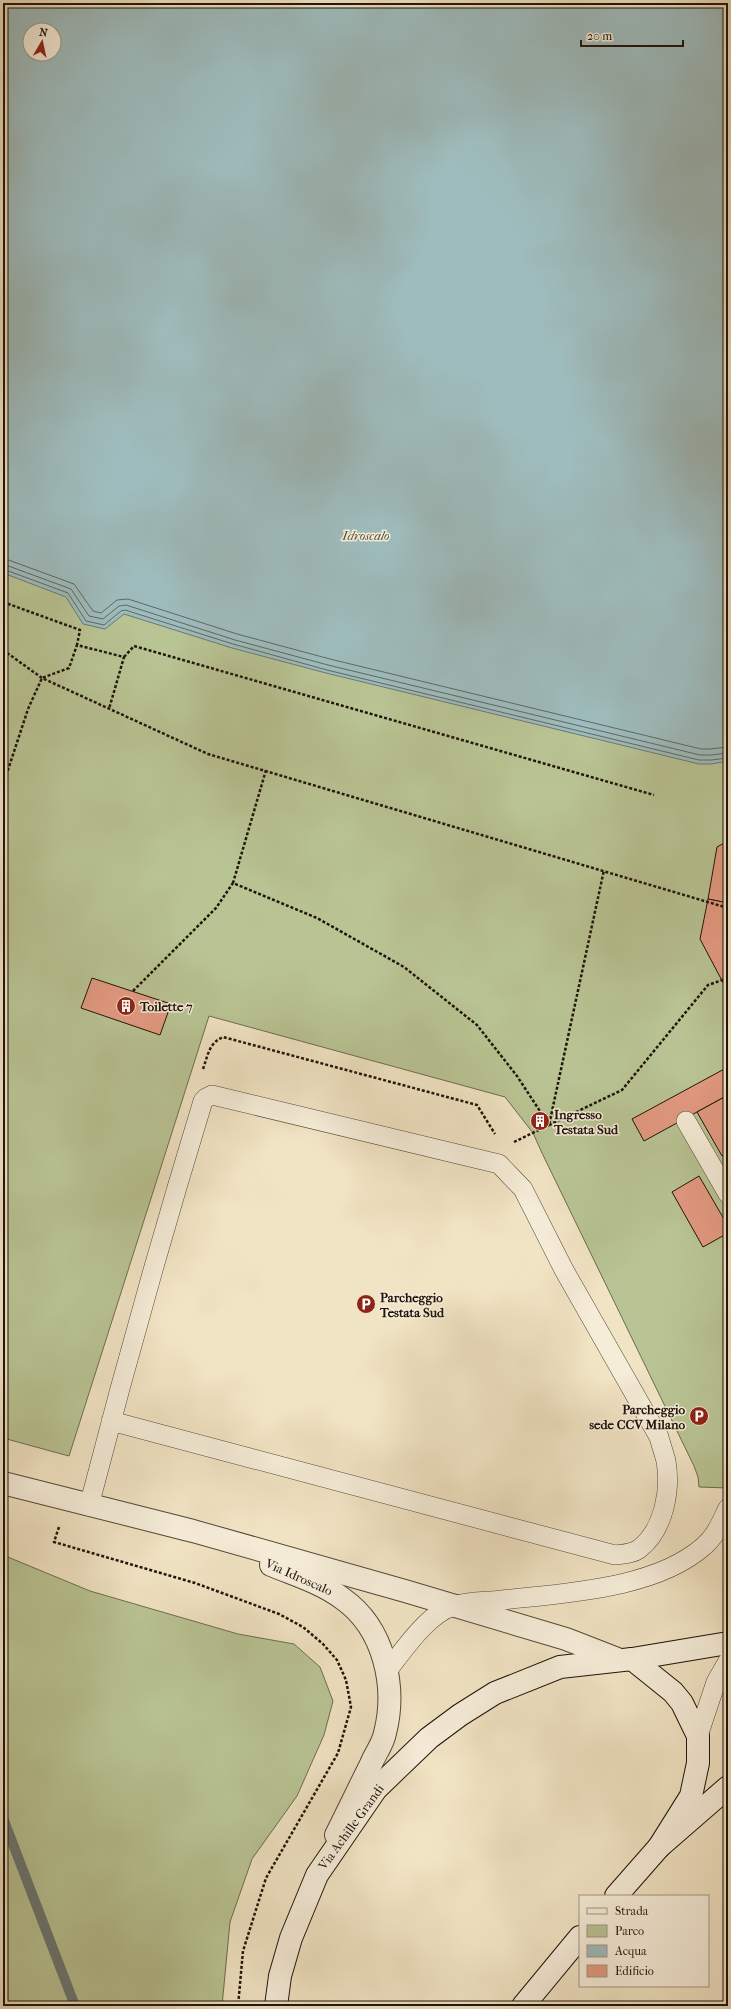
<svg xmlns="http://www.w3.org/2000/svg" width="731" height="2009" font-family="'IM FELL French Canon',serif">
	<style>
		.green { fill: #b9c494; stroke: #6c6c4f; fill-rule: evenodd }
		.water { fill: #9ebcbd; stroke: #6b7875; fill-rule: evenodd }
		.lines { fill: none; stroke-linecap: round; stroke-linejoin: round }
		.shore { stroke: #5e6864; stroke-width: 1 }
		.stream { stroke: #6b7875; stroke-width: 10 }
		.building { fill: #e39a81; stroke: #1f130a }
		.service-casing { stroke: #544738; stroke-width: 20 }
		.minor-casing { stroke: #544738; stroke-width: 24 }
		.secondary-casing { stroke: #1f130a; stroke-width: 24 }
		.path { stroke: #1f130a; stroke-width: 2.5; stroke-dasharray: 3 2; stroke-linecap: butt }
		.service { stroke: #f6edd9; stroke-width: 19 }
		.minor { stroke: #f6edd9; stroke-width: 22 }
		.secondary { stroke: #f6edd9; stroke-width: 22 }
		.labels { text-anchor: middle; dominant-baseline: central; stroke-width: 3; stroke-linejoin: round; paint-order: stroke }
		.park-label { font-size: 13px; font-style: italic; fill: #55513a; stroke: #f6edd9 }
		.poi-label { font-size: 13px; font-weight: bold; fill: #1f130a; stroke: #f6edd9; text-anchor: start }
		.street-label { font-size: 13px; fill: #1f130a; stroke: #f6edd9 }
	</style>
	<rect width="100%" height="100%" fill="#f1e4c4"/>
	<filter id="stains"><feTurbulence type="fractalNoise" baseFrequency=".005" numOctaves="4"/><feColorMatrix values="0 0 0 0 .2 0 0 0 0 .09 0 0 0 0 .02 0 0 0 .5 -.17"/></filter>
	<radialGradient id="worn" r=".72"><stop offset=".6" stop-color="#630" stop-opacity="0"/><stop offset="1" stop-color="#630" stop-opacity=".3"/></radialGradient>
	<g class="green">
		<path d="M 3,3 L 728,3 L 728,1488 L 699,1487 L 698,1477 L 694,1466 L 542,1153 L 533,1133 L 505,1097 L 209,1016 L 69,1456 L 3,1438 ZM 30,30 L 54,30 L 54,54 L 30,54 Z"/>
		<polygon points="3,1555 90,1591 238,1634 294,1644 320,1667 333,1701 324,1735 297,1796 252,1859 230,1922 222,2006 6,2006 3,1998"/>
	</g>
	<path class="water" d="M 3,3 L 728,3 L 728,761 L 711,764 L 699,764 L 326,673 L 232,648 L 124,614 L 105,629 L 83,624 L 66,597 L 3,573 ZM 30,30 L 54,30 L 54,54 L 30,54 Z"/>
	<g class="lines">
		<g class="shore">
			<polyline points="3,558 74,584 93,611 101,613 117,600 128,599 237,634 330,659 701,749 710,749 728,747"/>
			<polyline points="3,564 71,589 89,616 103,619 119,606 126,605 235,640 328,665 700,755 711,755 728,753"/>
			<polyline points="3,569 68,593 86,621 104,625 121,611 125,610 233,644 327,670 699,760 711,760 728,758"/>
		</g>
		<polyline class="stream" points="3,1818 75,2006"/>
	</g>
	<g class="building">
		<polygon points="728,841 728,903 708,899 717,847"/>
		<polygon points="708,899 728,903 728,992 700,939"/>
		<polygon points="92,978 171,1004 160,1035 81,1008"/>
		<polygon points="728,1067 728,1095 644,1141 632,1119"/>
		<polygon points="728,1095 728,1153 722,1156 697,1112"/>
		<polygon points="543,1117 545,1123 538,1126 535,1119"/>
		<polygon points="699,1176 728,1226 728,1233 703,1247 672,1192"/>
	</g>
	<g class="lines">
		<defs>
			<g id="service">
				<polyline points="686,1121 728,1194"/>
				<path d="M 89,1506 C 124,1370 162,1235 203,1101 L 206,1098 L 212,1095 L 499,1164 L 523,1189 L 564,1270 L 659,1437 C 661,1445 664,1453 666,1461 C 671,1490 664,1530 639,1549 C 632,1554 623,1554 615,1555 L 111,1421"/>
				<path d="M 387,1671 C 403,1651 428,1613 454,1606 C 468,1601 487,1602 502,1600 C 564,1593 656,1589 704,1546 C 716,1536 721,1522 728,1508"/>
				<polyline points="698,1736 716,1682 728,1661"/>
			</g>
			<g id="minor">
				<polyline points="3,1483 193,1531 405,1591 566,1639 620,1660"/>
				<path d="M 271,1565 C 295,1575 322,1583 343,1599 C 384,1628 397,1686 385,1733 C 383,1744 375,1754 371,1764 C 359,1788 348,1811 336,1835"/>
			</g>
			<g id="secondary">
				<polyline points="632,1659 673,1692 682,1703 698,1736 698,1763 691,1796 659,1847"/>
				<polyline points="616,1896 659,1847 728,1787"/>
				<polyline points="276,2006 280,1976 291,1938 317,1875 376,1789 429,1738 460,1715 495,1693 560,1667 632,1659 728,1643"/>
				<polyline points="523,2006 580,1937"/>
			</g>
		</defs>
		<use href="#service" class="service-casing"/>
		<use href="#minor" class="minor-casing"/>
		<use href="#secondary" class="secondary-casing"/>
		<g class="path">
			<polyline points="3,602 80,630 77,645"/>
			<polyline points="3,650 42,678 208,754 728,908"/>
			<polyline points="124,657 134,646 654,795"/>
			<polyline points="266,770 233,883 317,918 404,967 477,1025 517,1076 549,1125 622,1090 708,985 728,978"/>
			<polyline points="3,785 28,709 42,678 69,668 77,645 124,657 109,709"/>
			<polyline points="133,991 216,908 233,883"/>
			<path d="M 203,1069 C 208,1055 209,1043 223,1037 L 477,1105 L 495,1134"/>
			<polyline points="514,1142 549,1125 604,870"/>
			<polyline points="59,1527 54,1542 195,1583 279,1614 303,1627 323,1644 337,1660 346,1680 351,1707 338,1753 266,1878 243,1951 238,2006"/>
		</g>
		<use href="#service" class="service"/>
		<use href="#minor" class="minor"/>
		<use href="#secondary" class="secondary"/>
	</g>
	<defs>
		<symbol id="building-disc" viewBox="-11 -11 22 22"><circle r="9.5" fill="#8f2418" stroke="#f6edd9"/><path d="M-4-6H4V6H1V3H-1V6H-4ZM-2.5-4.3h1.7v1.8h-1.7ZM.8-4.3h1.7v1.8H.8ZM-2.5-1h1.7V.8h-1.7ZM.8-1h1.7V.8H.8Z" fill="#fff"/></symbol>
		<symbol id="parking-disc" viewBox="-11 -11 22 22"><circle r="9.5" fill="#8f2418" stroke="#f6edd9"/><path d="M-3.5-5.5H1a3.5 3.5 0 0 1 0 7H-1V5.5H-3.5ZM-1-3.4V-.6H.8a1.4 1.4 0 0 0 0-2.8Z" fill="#fff"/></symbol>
	</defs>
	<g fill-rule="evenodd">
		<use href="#building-disc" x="115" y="995" width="22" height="22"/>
		<use href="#building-disc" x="529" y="1110" width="22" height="22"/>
		<use href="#parking-disc" x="355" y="1293" width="22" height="22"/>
		<use href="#parking-disc" x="688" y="1405" width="22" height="22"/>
	</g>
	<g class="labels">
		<g class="park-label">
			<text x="366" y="535">Idroscalo</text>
		</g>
		<g class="poi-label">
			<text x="140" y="1006">Toilette 7</text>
			<text x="554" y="1114">Ingresso<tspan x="554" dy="15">Testata Sud</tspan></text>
			<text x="380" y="1297">Parcheggio<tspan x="380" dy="15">Testata Sud</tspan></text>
			<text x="685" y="1409" text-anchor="end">Parcheggio<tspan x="685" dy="15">sede CCV Milano</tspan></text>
		</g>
		<g class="street-label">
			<text transform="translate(299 1577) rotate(24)">Via Idroscalo</text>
			<text transform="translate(351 1827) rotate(-54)">Via Achille Grandi</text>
		</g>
	</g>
	<rect width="731" height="2009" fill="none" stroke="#f1e4c4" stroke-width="16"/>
	<rect x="4" y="4" width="723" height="2001" fill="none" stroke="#1f130a" stroke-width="2"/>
	<rect x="8" y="8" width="715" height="1993" fill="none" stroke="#1f130a"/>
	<rect x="579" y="1895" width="130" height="92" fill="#f6edd9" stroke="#a09686"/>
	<rect x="587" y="1908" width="20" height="6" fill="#f6edd9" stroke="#a09686"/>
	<text x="615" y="1915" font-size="12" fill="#1f130a">Strada</text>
	<rect x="587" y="1925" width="20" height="12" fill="#b9c494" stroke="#a09686"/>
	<text x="615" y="1935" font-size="12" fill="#1f130a">Parco</text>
	<rect x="587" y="1945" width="20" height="12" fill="#9ebcbd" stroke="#a09686"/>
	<text x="615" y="1955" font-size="12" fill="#1f130a">Acqua</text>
	<rect x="587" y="1965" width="20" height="12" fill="#e39a81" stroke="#a09686"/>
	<text x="615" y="1975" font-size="12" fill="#1f130a">Edificio</text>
	<g transform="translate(42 42) rotate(9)"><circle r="19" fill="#f6edd9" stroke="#a09686"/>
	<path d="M0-3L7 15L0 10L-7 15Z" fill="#8f2418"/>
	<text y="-6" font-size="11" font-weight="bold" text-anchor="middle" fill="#1f130a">N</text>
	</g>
	<path d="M581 40v6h102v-6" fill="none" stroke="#1f130a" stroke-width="2"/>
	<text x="587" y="40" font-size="12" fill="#1f130a" stroke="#f6edd9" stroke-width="3" paint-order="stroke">20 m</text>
	<rect width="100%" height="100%" filter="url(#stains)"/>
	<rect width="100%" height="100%" fill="url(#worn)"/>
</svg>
